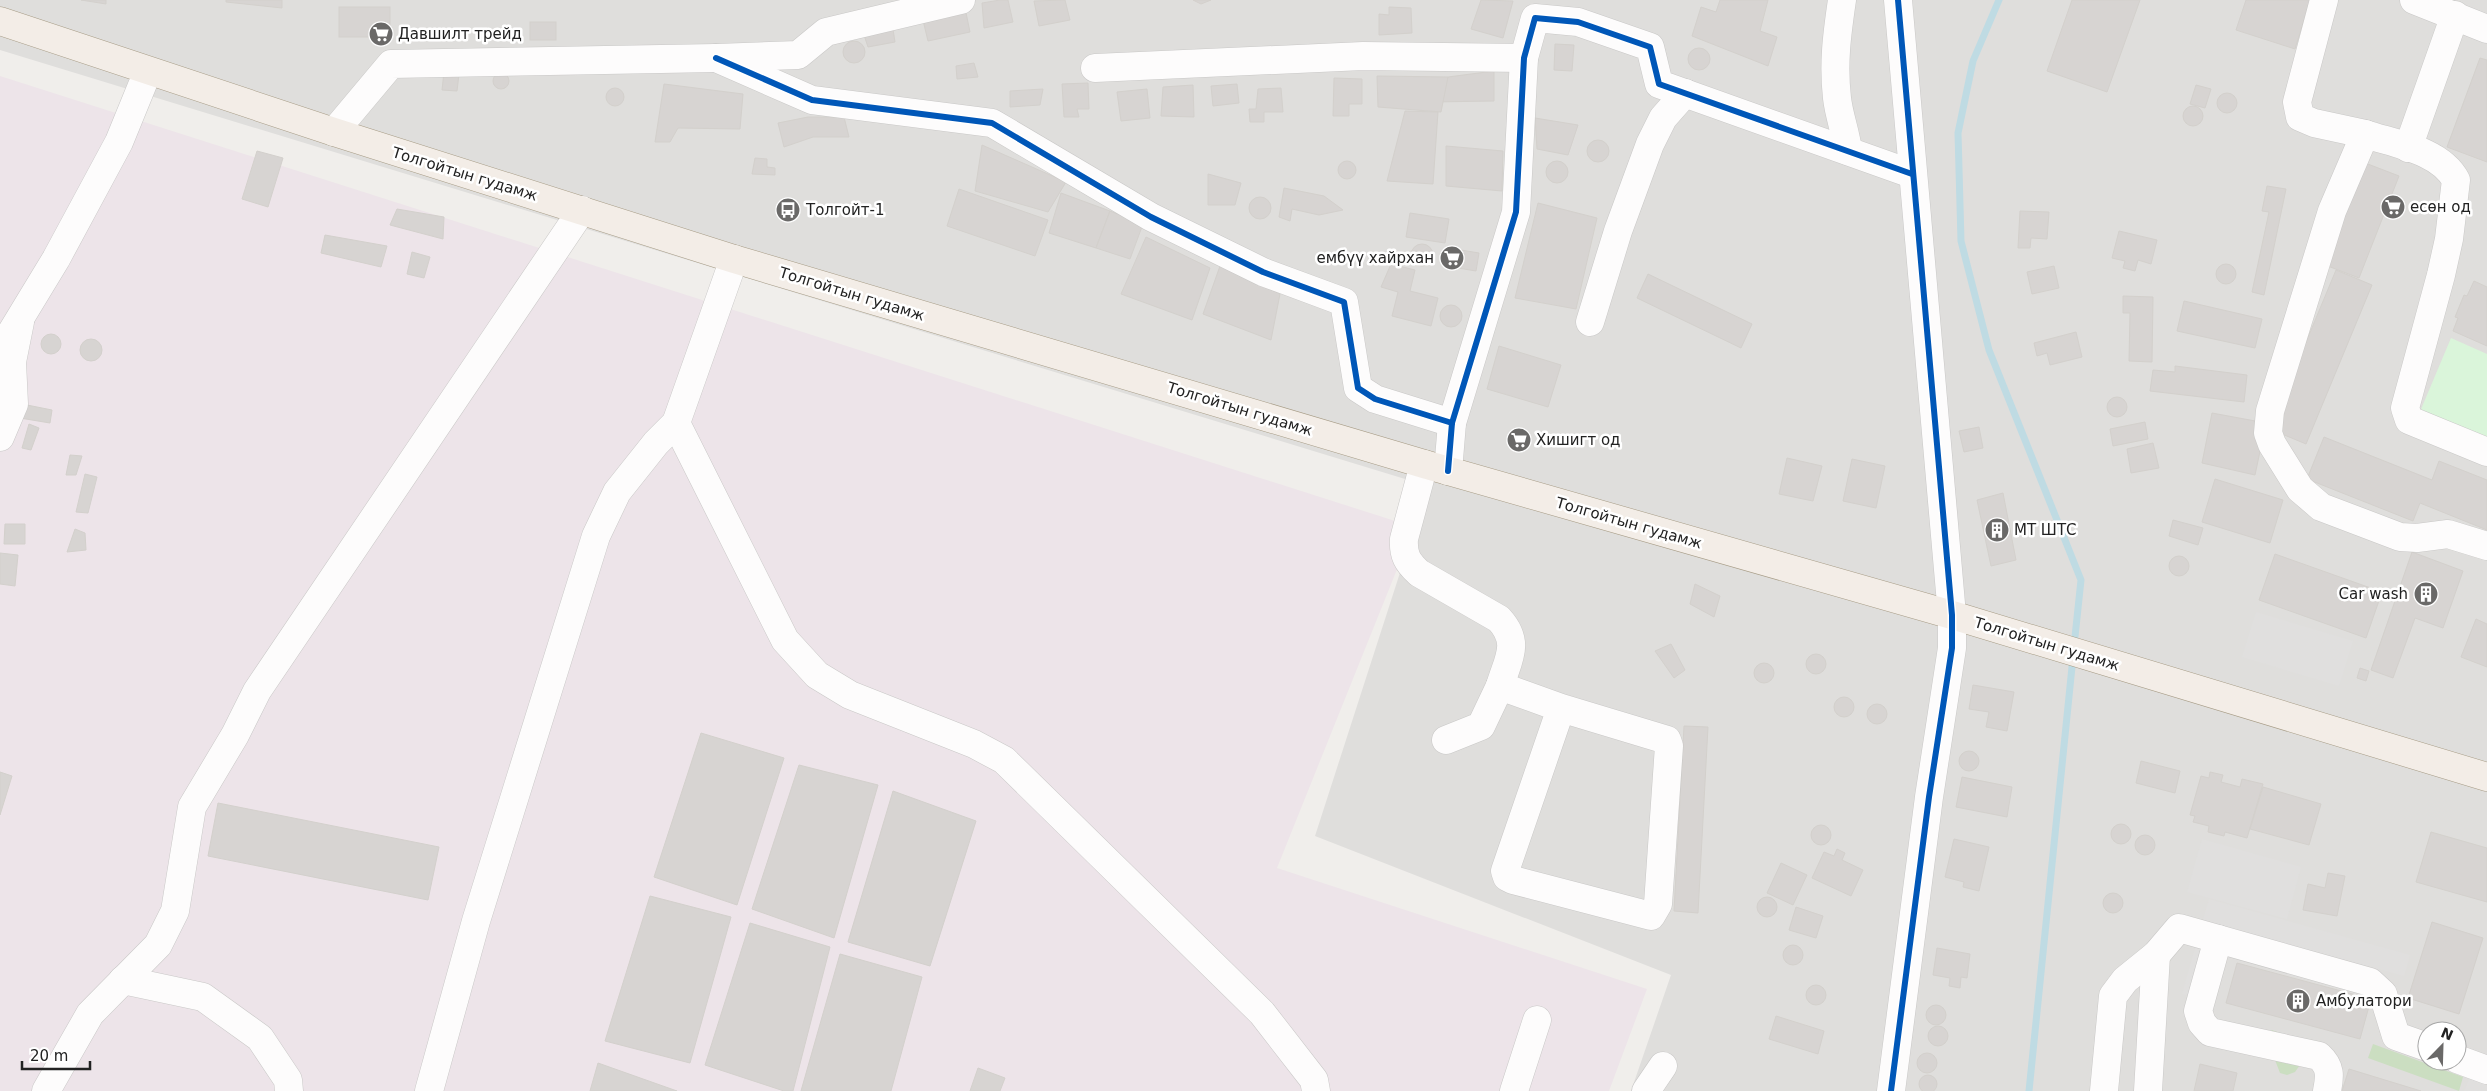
<svg xmlns="http://www.w3.org/2000/svg" width="2487" height="1091" font-family="'DejaVu Sans',sans-serif">
	<style>
		.residential { fill: #dfdedc; fill-rule: evenodd }
		.industrial { fill: #ede4e9 }
		.forest { fill: #cbdec1 }
		.park { fill: #daf5da }
		.parking { fill: #e0dfde }
		.lines { fill: none; stroke-linecap: round; stroke-linejoin: round }
		.stream { stroke: #bfdbe3; stroke-width: 7 }
		.building { fill: #d7d4d2; stroke: #d3d0cc }
		.minor-casing { stroke: #c9c8c7; stroke-width: 29 }
		.major-casing { stroke: #a79c86; stroke-width: 29 }
		.minor { stroke: #fdfcfc; stroke-width: 28 }
		.major { stroke: #f3ede7; stroke-width: 28 }
		.cycleway-casing { stroke: #fff; stroke-width: 9 }
		.cycleway { stroke: #0057b8; stroke-width: 6 }
		.labels { text-anchor: middle; dominant-baseline: central; stroke-width: 5; stroke-linejoin: round; paint-order: stroke }
		.poi-label { font-size: 15px; fill: #222; stroke: #fff; text-anchor: start }
		.street-label { font-size: 15px; fill: #222; stroke: #fff }
	</style>
	<rect width="100%" height="100%" fill="#f0eeeb"/>
	<path class="residential" d="M 0,0 L 2487,0 L 2487,1091 L 1631,1091 L 1671,975 L 1315,836 L 1428,486 L 0,50 ZM 2427,1031 L 2457,1031 L 2457,1061 L 2427,1061 Z"/>
	<polygon class="industrial" points="0,76 1414,527 1277,868 1647,989 1609,1091 0,1091"/>
	<g class="forest">
		<polygon points="2272,1030 2314,1045 2295,1072 2287,1075 2280,1073 2270,1047 2264,1042"/>
		<polygon points="2373,1044 2463,1077 2459,1091 2368,1058"/>
	</g>
	<polygon class="park" points="2451,338 2487,354 2487,442 2419,414"/>
	<g class="parking">
		<polygon points="2256,612 2353,641 2339,686 2242,657"/>
		<polygon points="2202,839 2301,867 2287,919 2187,892"/>
		<polygon points="2209,899 2410,955 2404,976 2234,929 2213,1002 2182,994"/>
		<polygon points="2470,1078 2487,1083 2487,1091 2464,1091"/>
	</g>
	<g class="lines">
		<g class="stream">
			<polyline points="1999,0 1973,61 1958,133 1961,241 1989,350 2081,580 2074,646"/>
			<polyline points="2029,1091 2073,657"/>
		</g>
	</g>
	<g class="building">
		<polygon points="81,0 106,0 106,4"/>
		<polygon points="226,0 282,0 282,8 226,2"/>
		<polygon points="1000,0 1008,0 1013,22 984,28 982,3"/>
		<polygon points="1065,0 1070,20 1039,26 1034,1"/>
		<polygon points="1211,0 1201,4 1193,0"/>
		<polygon points="1481,0 1513,1 1503,38 1471,29"/>
		<polygon points="1720,0 1768,0 1760,31 1777,37 1768,66 1692,36 1701,7 1716,12"/>
		<polygon points="2072,0 2140,0 2107,92 2047,71"/>
		<polygon points="2246,0 2310,0 2295,49 2236,30"/>
		<rect x="339" y="7" width="51" height="30"/>
		<polygon points="1389,7 1411,8 1412,33 1379,35 1379,14 1389,15"/>
		<polygon points="965,8 970,32 928,41 922,16"/>
		<rect x="530" y="22" width="26" height="18"/>
		<polygon points="892,23 895,42 868,47 862,29"/>
		<circle cx="854" cy="52" r="11"/>
		<polygon points="1555,44 1574,45 1572,71 1554,70"/>
		<circle cx="1699" cy="59" r="11"/>
		<polygon points="2480,58 2487,60 2487,162 2447,147"/>
		<polygon points="974,63 978,77 957,79 956,66"/>
		<polygon points="1494,71 1494,101 1431,102 1448,77"/>
		<polygon points="444,72 459,74 457,91 442,90"/>
		<circle cx="501" cy="81" r="8"/>
		<polygon points="1377,76 1448,77 1441,112 1378,107"/>
		<polygon points="1334,78 1362,79 1362,104 1349,104 1349,116 1333,116"/>
		<polygon points="1088,83 1089,109 1077,109 1079,117 1064,117 1062,84"/>
		<polygon points="664,84 743,94 740,129 678,128 670,142 655,142"/>
		<polygon points="1237,84 1239,103 1213,106 1211,86"/>
		<polygon points="1193,85 1194,117 1161,116 1163,87"/>
		<polygon points="2196,85 2211,89 2205,108 2190,104"/>
		<circle cx="615" cy="97" r="9"/>
		<polygon points="1281,88 1283,112 1264,112 1264,122 1250,122 1249,109 1256,109 1258,89"/>
		<polygon points="1043,89 1040,105 1010,107 1010,91"/>
		<polygon points="1147,89 1150,118 1121,121 1117,92"/>
		<circle cx="2227" cy="103" r="10"/>
		<circle cx="2193" cy="116" r="10"/>
		<polygon points="1405,111 1438,112 1433,184 1387,181"/>
		<polygon points="808,117 844,117 849,137 813,137 784,147 778,123"/>
		<polygon points="1535,118 1578,125 1568,155 1537,149"/>
		<circle cx="1598" cy="151" r="11"/>
		<polygon points="982,145 1066,182 1048,212 975,191"/>
		<polygon points="1446,146 1503,151 1502,191 1446,186"/>
		<polygon points="257,151 283,158 268,207 242,199"/>
		<polygon points="755,158 767,159 767,167 775,168 775,175 752,174"/>
		<circle cx="1557" cy="172" r="11"/>
		<polygon points="2360,161 2399,176 2359,278 2320,263"/>
		<circle cx="1347" cy="170" r="9"/>
		<polygon points="1208,174 1241,183 1235,205 1208,205"/>
		<polygon points="2267,186 2286,189 2264,295 2252,292 2269,212 2262,211"/>
		<polygon points="1284,188 1324,196 1343,210 1319,215 1292,209 1290,221 1279,217"/>
		<polygon points="959,189 1048,220 1035,256 947,226"/>
		<polygon points="1061,193 1110,211 1096,248 1049,233"/>
		<circle cx="1260" cy="208" r="11"/>
		<polygon points="1538,203 1597,218 1576,309 1515,298"/>
		<polygon points="397,209 444,217 443,239 390,225"/>
		<polygon points="1110,211 1143,224 1130,259 1096,248"/>
		<polygon points="2020,211 2049,212 2047,239 2031,238 2030,248 2018,248"/>
		<polygon points="1410,213 1449,219 1445,243 1406,237"/>
		<polygon points="2119,231 2157,240 2151,264 2138,260 2135,271 2123,268 2125,261 2112,258"/>
		<polygon points="325,235 387,246 381,267 321,253"/>
		<polygon points="1146,237 1210,268 1192,320 1121,294"/>
		<circle cx="1422" cy="255" r="11"/>
		<polygon points="1461,250 1479,253 1476,271 1458,268"/>
		<polygon points="412,252 430,257 424,278 407,274"/>
		<polygon points="1391,264 1415,270 1410,291 1438,298 1431,326 1392,316 1398,292 1381,287"/>
		<circle cx="2226" cy="274" r="10"/>
		<polygon points="1220,266 1280,294 1271,340 1203,314"/>
		<polygon points="2054,266 2059,288 2032,294 2027,272"/>
		<polygon points="2336,270 2372,285 2306,444 2270,429"/>
		<polygon points="1648,274 1752,324 1741,348 1637,298"/>
		<polygon points="2474,281 2487,287 2487,346 2453,331 2458,318 2455,317 2464,295 2467,296"/>
		<polygon points="2123,296 2153,297 2152,362 2129,361 2130,313 2123,313"/>
		<polygon points="2184,301 2262,319 2255,348 2177,331"/>
		<circle cx="1451" cy="316" r="11"/>
		<polygon points="2076,332 2082,357 2050,365 2047,353 2037,356 2034,343"/>
		<circle cx="51" cy="344" r="10"/>
		<circle cx="91" cy="350" r="11"/>
		<polygon points="1499,346 1561,365 1548,407 1487,389"/>
		<polygon points="2175,366 2247,375 2244,402 2150,391 2153,370 2175,372"/>
		<circle cx="2117" cy="407" r="10"/>
		<polygon points="22,404 52,410 50,423 20,418"/>
		<polygon points="2212,413 2266,423 2255,475 2202,463"/>
		<polygon points="2145,422 2148,439 2113,446 2110,429"/>
		<polygon points="29,424 39,428 31,450 22,448"/>
		<polygon points="1979,427 1983,448 1964,452 1959,431"/>
		<polygon points="2324,437 2432,480 2439,461 2487,480 2487,530 2420,503 2413,521 2307,479"/>
		<polygon points="2153,443 2159,468 2131,473 2127,449"/>
		<polygon points="70,455 82,456 76,475 66,475"/>
		<polygon points="1787,458 1822,466 1813,501 1779,494"/>
		<polygon points="1852,459 1885,466 1876,508 1843,501"/>
		<polygon points="85,474 97,477 88,513 76,512"/>
		<polygon points="2215,479 2283,500 2270,543 2202,522"/>
		<polygon points="2003,493 2016,560 1991,566 1977,500"/>
		<polygon points="2173,520 2203,528 2198,545 2169,536"/>
		<polygon points="5,524 25,524 25,544 4,544"/>
		<polygon points="75,529 85,533 86,550 67,552"/>
		<polygon points="2412,552 2463,571 2443,628 2415,618 2393,678 2371,670"/>
		<polygon points="0,553 18,555 15,586 0,584"/>
		<polygon points="2275,554 2382,592 2366,638 2259,600"/>
		<circle cx="2179" cy="566" r="10"/>
		<polygon points="1695,584 1720,596 1714,617 1690,604"/>
		<polygon points="2476,619 2487,624 2487,667 2461,657"/>
		<polygon points="1671,644 1685,670 1674,678 1655,651"/>
		<circle cx="1816" cy="664" r="10"/>
		<circle cx="1764" cy="673" r="10"/>
		<polygon points="2360,668 2369,671 2366,681 2357,678"/>
		<polygon points="1973,685 2014,692 2007,731 1986,727 1989,712 1969,709"/>
		<circle cx="1844" cy="707" r="10"/>
		<circle cx="1877" cy="714" r="10"/>
		<polygon points="1684,726 1708,727 1698,913 1674,911"/>
		<polygon points="701,733 784,758 737,905 654,877"/>
		<circle cx="1969" cy="761" r="10"/>
		<polygon points="2141,761 2180,771 2175,793 2136,783"/>
		<polygon points="799,765 878,785 834,938 752,909"/>
		<polygon points="0,772 12,776 0,815"/>
		<polygon points="2210,772 2223,775 2221,782 2240,787 2242,779 2263,784 2247,838 2225,832 2224,836 2208,832 2209,826 2193,822 2195,816 2190,815 2201,776 2209,778"/>
		<polygon points="1962,777 2012,787 2007,817 1956,807"/>
		<polygon points="2263,787 2321,804 2309,845 2250,829"/>
		<polygon points="893,791 976,821 930,966 848,942"/>
		<polygon points="218,803 439,847 428,900 208,856"/>
		<circle cx="2121" cy="834" r="10"/>
		<circle cx="1821" cy="835" r="10"/>
		<polygon points="2431,832 2487,848 2487,902 2416,882"/>
		<circle cx="2145" cy="845" r="10"/>
		<polygon points="1954,839 1989,847 1979,891 1963,887 1964,882 1945,877"/>
		<polygon points="1837,849 1845,853 1842,860 1863,870 1851,896 1812,878 1824,852 1834,856"/>
		<polygon points="1781,863 1807,875 1793,905 1767,893"/>
		<polygon points="2328,873 2345,876 2337,916 2303,910 2308,884 2325,888"/>
		<circle cx="2113" cy="903" r="10"/>
		<polygon points="650,896 731,917 690,1063 605,1041"/>
		<circle cx="1767" cy="907" r="10"/>
		<polygon points="1796,907 1823,916 1816,938 1789,930"/>
		<polygon points="2432,922 2483,938 2459,1014 2408,998"/>
		<polygon points="750,923 830,947 793,1091 784,1091 705,1065"/>
		<circle cx="1793" cy="955" r="10"/>
		<polygon points="1937,948 1970,954 1967,978 1961,977 1960,988 1949,986 1950,978 1933,975"/>
		<polygon points="840,954 922,977 891,1091 801,1091"/>
		<polygon points="2237,963 2371,999 2360,1039 2226,1003"/>
		<circle cx="1816" cy="995" r="10"/>
		<circle cx="1936" cy="1015" r="10"/>
		<polygon points="1776,1016 1824,1031 1818,1054 1769,1039"/>
		<circle cx="1938" cy="1036" r="10"/>
		<circle cx="1927" cy="1063" r="10"/>
		<polygon points="598,1063 677,1091 590,1091"/>
		<polygon points="2200,1064 2237,1073 2233,1091 2194,1091"/>
		<polygon points="978,1068 1005,1078 1000,1091 970,1091"/>
		<polygon points="2349,1069 2421,1091 2342,1091"/>
		<circle cx="1928" cy="1084" r="9"/>
	</g>
	<g class="lines">
		<defs>
			<g id="minor">
				<path d="M 1842,0 C 1837,34 1833,63 1837,98 C 1839,116 1846,133 1848,151"/>
				<polyline points="2324,0 2297,102 2300,117 2314,123 2365,134"/>
				<polyline points="2414,0 2487,29"/>
				<polyline points="716,58 812,100 992,123 1151,217 1263,272 1344,302 1358,388 1375,399 1452,423"/>
				<polyline points="1095,68 1363,56 1524,58"/>
				<polyline points="334,132 391,64 716,58 798,55 826,32 961,0"/>
				<polyline points="2408,148 2455,15"/>
				<polyline points="1590,322 1618,231 1650,144 1663,118 1685,93"/>
				<polyline points="0,344 8,338 56,259 119,142 148,71"/>
				<polyline points="676,423 785,640 817,675 850,695 974,744 1004,760 1262,1013 1314,1080 1316,1091"/>
				<polyline points="0,437 14,404 12,362 20,322"/>
				<path d="M 2487,452 L 2409,420 L 2405,408 L 2441,275 L 2449,239 L 2456,180 C 2440,150 2395,144 2365,134 L 2332,211 L 2270,411 L 2268,433 L 2272,444 L 2300,489 L 2321,507 L 2400,537 L 2417,538 L 2448,534 L 2487,546"/>
				<path d="M 1424,464 L 1404,539 C 1403,555 1407,562 1419,573 L 1499,619 C 1521,643 1508,659 1500,686 L 1561,708 L 1505,871 L 1507,877 L 1513,880 L 1651,916 L 1658,904 L 1669,746 L 1667,740 L 1561,708"/>
				<polyline points="1448,471 1452,423 1516,212 1524,58 1535,18 1578,22 1650,47 1659,84 1912,174"/>
				<polyline points="1446,740 1481,726 1500,686"/>
				<path d="M 2218,939 L 2198,1011 L 2202,1023 L 2210,1032 L 2319,1056 C 2331,1067 2330,1076 2327,1091"/>
				<polyline points="123,980 203,997 260,1038 288,1080 289,1091"/>
				<polyline points="2457,1059 2487,1070"/>
				<polyline points="46,1091 90,1014 158,945 175,911 192,807 235,735 257,691 582,210"/>
				<polyline points="429,1091 476,921 596,536 617,492 656,443 676,423 734,259"/>
				<polyline points="1514,1091 1537,1020"/>
				<polyline points="1646,1091 1663,1066"/>
				<polyline points="1891,1091 1929,797 1952,648 1952,615 1898,0"/>
				<polyline points="2104,1091 2113,996 2125,980 2156,955 2179,928 2370,982 2383,994 2396,1036 2427,1047"/>
				<polyline points="2148,1091 2156,955"/>
			</g>
			<polyline id="major" points="0,21 334,132 734,259 1424,464 1952,615 2487,777"/>
		</defs>
		<use href="#minor" class="minor-casing"/>
		<use href="#major" class="major-casing"/>
		<use href="#minor" class="minor"/>
		<use href="#major" class="major"/>
		<defs>
			<g id="cycleway">
				<polyline points="716,58 812,100 992,123 1151,217 1263,272 1344,302 1358,388 1375,399 1452,423"/>
				<polyline points="1448,471 1452,423 1516,212 1524,58 1535,18 1578,22 1650,47 1659,84 1912,174"/>
				<polyline points="1891,1091 1929,797 1952,648 1952,615 1898,0"/>
			</g>
		</defs>
		<use href="#cycleway" class="cycleway-casing"/>
		<use href="#cycleway" class="cycleway"/>
	</g>
	<defs>
		<symbol id="supermarket-disc" viewBox="-11 -11 22 22"><circle r="9.5" fill="#6a6968" stroke="#fff"/><path d="M-6-5.5h2.5l.6 2H6L4.5 2H-2.5L-4.4-4H-6ZM-1.5 3.2a1.3 1.3 0 1 0 .1 0ZM3 3.2a1.3 1.3 0 1 0 .1 0Z" fill="#fff"/></symbol>
		<symbol id="bus-disc" viewBox="-11 -11 22 22"><circle r="9.5" fill="#6a6968" stroke="#fff"/><path d="M-5-6H5V4H4V6H2V4H-2V6H-4V4H-5ZM-3.5-4V0h7V-4ZM-3.5 1.2v1.5H-2V1.2ZM2 1.2v1.5H3.5V1.2Z" fill="#fff"/></symbol>
		<symbol id="building-disc" viewBox="-11 -11 22 22"><circle r="9.5" fill="#6a6968" stroke="#fff"/><path d="M-4-6H4V6H1V3H-1V6H-4ZM-2.5-4.3h1.7v1.8h-1.7ZM.8-4.3h1.7v1.8H.8ZM-2.5-1h1.7V.8h-1.7ZM.8-1h1.7V.8H.8Z" fill="#fff"/></symbol>
	</defs>
	<g fill-rule="evenodd">
		<use href="#supermarket-disc" x="367" y="20" width="28" height="28"/>
		<use href="#supermarket-disc" x="2379" y="193" width="28" height="28"/>
		<use href="#bus-disc" x="774" y="196" width="28" height="28"/>
		<use href="#supermarket-disc" x="1438" y="244" width="28" height="28"/>
		<use href="#supermarket-disc" x="1505" y="426" width="28" height="28"/>
		<use href="#building-disc" x="1983" y="516" width="28" height="28"/>
		<use href="#building-disc" x="2412" y="580" width="28" height="28"/>
		<use href="#building-disc" x="2284" y="987" width="28" height="28"/>
	</g>
	<g class="labels">
		<g class="poi-label">
			<text x="398" y="34">Давшилт трейд</text>
			<text x="2410" y="207">есөн од</text>
			<text x="806" y="210">Толгойт-1</text>
			<text x="1434" y="258" text-anchor="end">ембүү хайрхан</text>
			<text x="1536" y="440">Хишигт од</text>
			<text x="2014" y="530">MТ ШТС</text>
			<text x="2408" y="594" text-anchor="end">Car wash</text>
			<text x="2316" y="1001">Амбулатори</text>
		</g>
		<g class="street-label">
			<text transform="translate(465 174) rotate(17)">Толгойтын гудамж</text>
			<text transform="translate(852 294) rotate(17)">Толгойтын гудамж</text>
			<text transform="translate(1240 409) rotate(17)">Толгойтын гудамж</text>
			<text transform="translate(1629 523) rotate(16)">Толгойтын гудамж</text>
			<text transform="translate(2047 644) rotate(17)">Толгойтын гудамж</text>
		</g>
	</g>
	<g transform="translate(2442 1046) rotate(23)"><circle r="24" fill="#ffffff" stroke="#a7a7a7"/>
	<path d="M0-4L9 19L0 12L-9 19Z" fill="#6a6968"/>
	<text y="-8" font-size="14" font-weight="bold" text-anchor="middle" fill="#222222">N</text>
	</g>
	<path d="M22 1061v8h68v-8" fill="none" stroke="#222222" stroke-width="2.5"/>
	<text x="30" y="1061" font-size="15" fill="#222222" stroke="#ffffff" stroke-width="4" paint-order="stroke">20 m</text>
</svg>
